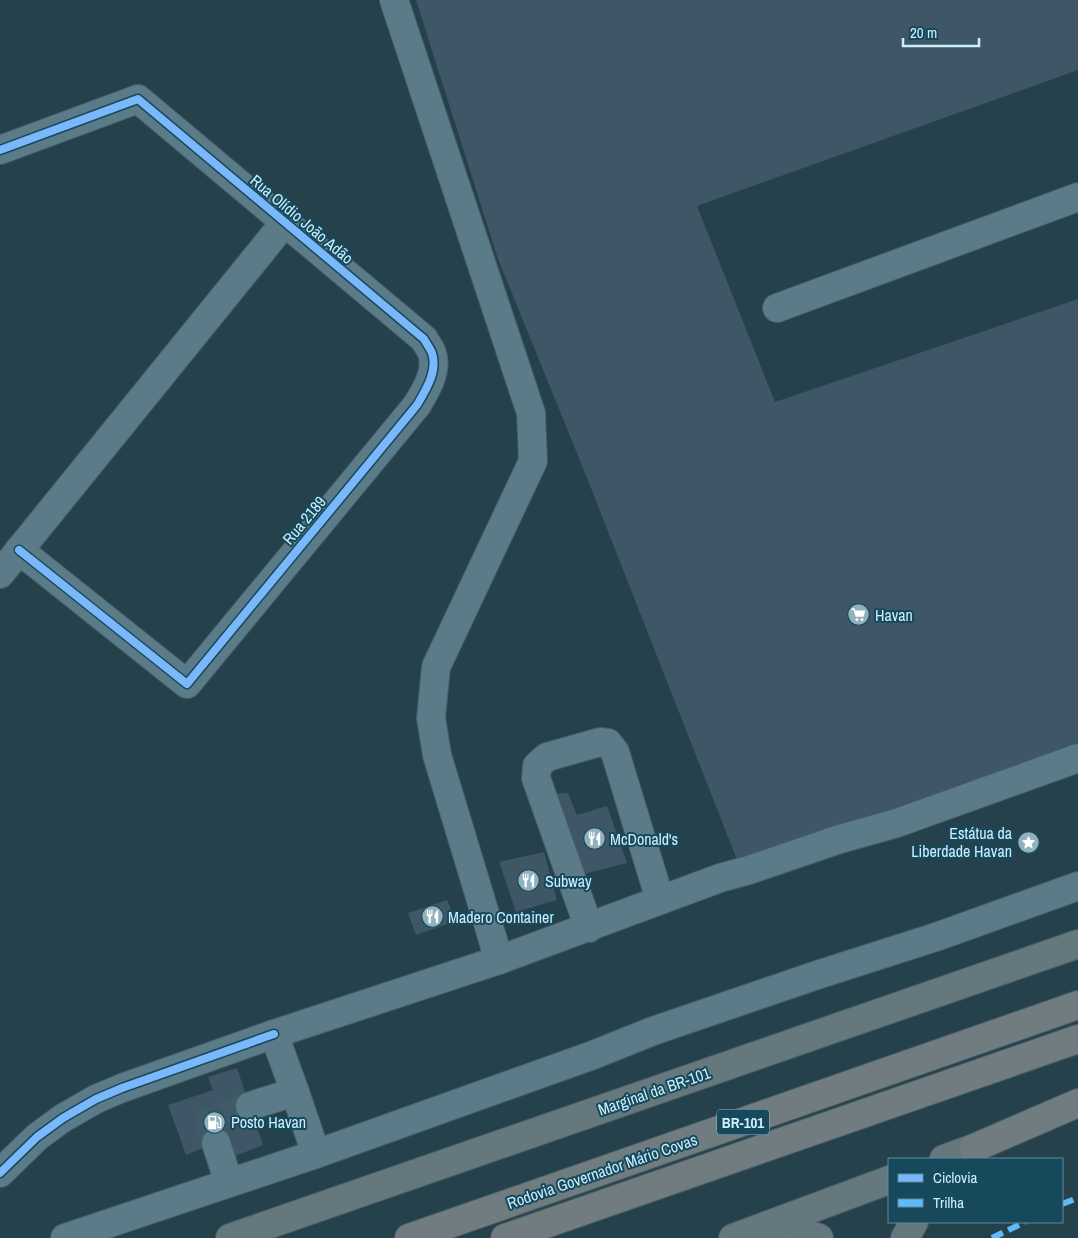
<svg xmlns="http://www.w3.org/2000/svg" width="1078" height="1238" font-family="'Archivo Narrow',sans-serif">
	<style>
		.building { fill: #3e5665 }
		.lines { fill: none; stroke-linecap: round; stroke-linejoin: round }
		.minor-tunnel { stroke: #3e5b67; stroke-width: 28; stroke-dasharray: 28 14; stroke-linecap: butt }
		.minor-casing { stroke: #465c65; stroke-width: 30 }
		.major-casing { stroke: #465c65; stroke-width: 30 }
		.highway-casing { stroke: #465c65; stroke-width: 30 }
		.minor { stroke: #5a7b87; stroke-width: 28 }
		.major { stroke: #64787e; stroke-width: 28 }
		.highway { stroke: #707c7f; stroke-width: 28 }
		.quiet { stroke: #60bafa; stroke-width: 6; stroke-dasharray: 12 6; stroke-linecap: butt }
		.cycleway-casing { stroke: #16495b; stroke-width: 11 }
		.cycleway { stroke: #7ab7fb; stroke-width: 8 }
		.labels { text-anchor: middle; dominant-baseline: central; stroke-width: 4; stroke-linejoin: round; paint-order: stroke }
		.shield { fill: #16495b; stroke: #95bccc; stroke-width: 1 }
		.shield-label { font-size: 15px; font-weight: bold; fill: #cceefd }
		.street-label { font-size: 16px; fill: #cceefd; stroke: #16495b }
		.poi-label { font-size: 16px; fill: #cceefd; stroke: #16495b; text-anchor: start }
	</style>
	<rect width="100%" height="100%" fill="#25414c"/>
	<g class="building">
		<polygon points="416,0 1078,0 1078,70 697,206 775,402 1078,299 1078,752 741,870 587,478 498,259"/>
		<polygon points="568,793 577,815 607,806 627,863 584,874 553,794"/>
		<polygon points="544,852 557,900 516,912 499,862"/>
		<polygon points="447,900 456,921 416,935 408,913"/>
		<polygon points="237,1068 263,1145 233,1157 226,1139 186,1155 168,1105 213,1090 208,1077"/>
	</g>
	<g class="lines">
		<polyline class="minor-tunnel" points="216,1143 208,1120 250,1106"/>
		<defs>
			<g id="minor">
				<polyline points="394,0 531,413 533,461 436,667 431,718 437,755 499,960"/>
				<path d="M 0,150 L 138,99 L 424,339 C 426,343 430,348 432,353 C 438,371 426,390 417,405 L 187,684 L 19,550"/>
				<polyline points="777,308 1078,197"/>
				<polyline points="0,574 285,222"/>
				<polyline points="589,928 536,778 537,766 547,757 600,742 608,743 615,752 660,900"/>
				<polyline points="274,1034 295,1092"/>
				<polyline points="250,1106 295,1092 316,1154"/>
				<polyline points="216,1143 229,1183"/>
				<polyline points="0,1173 37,1137 63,1118 96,1099 122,1088 274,1034 499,960 720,878 749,870 840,839 897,823 1078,758"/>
				<polyline points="65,1238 316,1154 593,1055 653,1031 817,975 936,937 1078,886"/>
			</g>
			<g id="major">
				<polyline points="944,1159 974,1148"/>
				<polyline points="776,1223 819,1238"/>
				<polyline points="230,1238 1078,944"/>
				<polyline points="733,1238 889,1180"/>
				<polyline points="905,1238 914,1222"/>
			</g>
			<g id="highway">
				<polyline points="974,1148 1078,1103"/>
				<polyline points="409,1238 1078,1005"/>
				<polyline points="505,1238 1078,1039"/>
			</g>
		</defs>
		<use href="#minor" class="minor-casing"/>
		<use href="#major" class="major-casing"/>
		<use href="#highway" class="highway-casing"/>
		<use href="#minor" class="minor"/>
		<use href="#major" class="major"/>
		<use href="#highway" class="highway"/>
		<g class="quiet">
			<polyline points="1062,1204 1078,1198"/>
			<polyline points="992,1238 1025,1222"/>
		</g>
		<defs>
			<g id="cycleway">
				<path d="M 0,150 L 138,99 L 424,339 C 426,343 430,348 432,353 C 438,371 426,390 417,405 L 187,684 L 19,550"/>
				<polyline points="0,1173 37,1137 63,1118 96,1099 122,1088 274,1034"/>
			</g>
		</defs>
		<use href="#cycleway" class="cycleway-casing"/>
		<use href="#cycleway" class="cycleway"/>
	</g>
	<defs>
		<symbol id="supermarket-disc" viewBox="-11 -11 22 22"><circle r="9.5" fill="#92b1bf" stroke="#16495b"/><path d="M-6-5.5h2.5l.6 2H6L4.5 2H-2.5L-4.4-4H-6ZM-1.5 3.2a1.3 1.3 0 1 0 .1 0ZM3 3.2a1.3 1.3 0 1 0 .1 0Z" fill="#fff"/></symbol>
		<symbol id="restaurant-disc" viewBox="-11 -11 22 22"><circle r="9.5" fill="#92b1bf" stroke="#16495b"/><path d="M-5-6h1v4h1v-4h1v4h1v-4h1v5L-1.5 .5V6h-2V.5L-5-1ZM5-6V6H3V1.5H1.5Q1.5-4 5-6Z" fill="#fff"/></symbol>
		<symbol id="sight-disc" viewBox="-11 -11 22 22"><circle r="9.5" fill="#92b1bf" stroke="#16495b"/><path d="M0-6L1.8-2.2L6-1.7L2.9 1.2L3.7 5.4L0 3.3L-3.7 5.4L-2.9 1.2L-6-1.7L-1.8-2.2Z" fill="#fff"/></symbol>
		<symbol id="fuel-disc" viewBox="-11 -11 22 22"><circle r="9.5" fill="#92b1bf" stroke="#16495b"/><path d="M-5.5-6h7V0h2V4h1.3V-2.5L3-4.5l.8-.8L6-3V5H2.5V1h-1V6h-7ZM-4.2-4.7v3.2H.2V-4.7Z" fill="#fff"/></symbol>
	</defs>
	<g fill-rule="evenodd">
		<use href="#supermarket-disc" x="846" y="602" width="25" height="25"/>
		<use href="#restaurant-disc" x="582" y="826" width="25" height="25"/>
		<use href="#sight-disc" x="1016" y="830" width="25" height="25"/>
		<use href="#restaurant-disc" x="516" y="868" width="25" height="25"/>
		<use href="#restaurant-disc" x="420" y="904" width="25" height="25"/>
		<use href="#fuel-disc" x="202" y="1110" width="25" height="25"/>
	</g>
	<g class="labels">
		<rect class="shield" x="717" y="1109.5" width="52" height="25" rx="4"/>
		<g class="shield-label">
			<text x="743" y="1122">BR-101</text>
		</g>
		<g class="street-label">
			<text transform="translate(302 219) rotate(40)">Rua Olídio João Adão</text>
			<text transform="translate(304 520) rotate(-50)">Rua 2189</text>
			<text transform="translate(654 1091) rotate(-19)">Marginal da BR-101</text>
			<text transform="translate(602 1171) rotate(-19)">Rodovia Governador Mário Covas</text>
		</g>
		<g class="poi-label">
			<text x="875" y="615">Havan</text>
			<text x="1012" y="833" text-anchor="end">Estátua da<tspan x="1012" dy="18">Liberdade Havan</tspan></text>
			<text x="610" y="839">McDonald's</text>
			<text x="545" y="881">Subway</text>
			<text x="448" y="917">Madero Container</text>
			<text x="231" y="1122">Posto Havan</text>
		</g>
	</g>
	<rect x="888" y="1158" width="175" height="65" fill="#16495b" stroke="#5f8b9c"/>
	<rect x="898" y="1174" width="25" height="8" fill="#7ab7fb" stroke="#5f8b9c"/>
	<text x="933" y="1183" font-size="15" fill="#cceefd">Ciclovia</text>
	<rect x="898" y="1199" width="25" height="8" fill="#60bafa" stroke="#5f8b9c"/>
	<text x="933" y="1208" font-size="15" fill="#cceefd">Trilha</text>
	<path d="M903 38v8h76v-8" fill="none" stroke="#cceefd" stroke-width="2.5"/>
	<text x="910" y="38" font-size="15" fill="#cceefd" stroke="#16495b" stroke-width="4" paint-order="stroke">20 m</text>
</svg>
